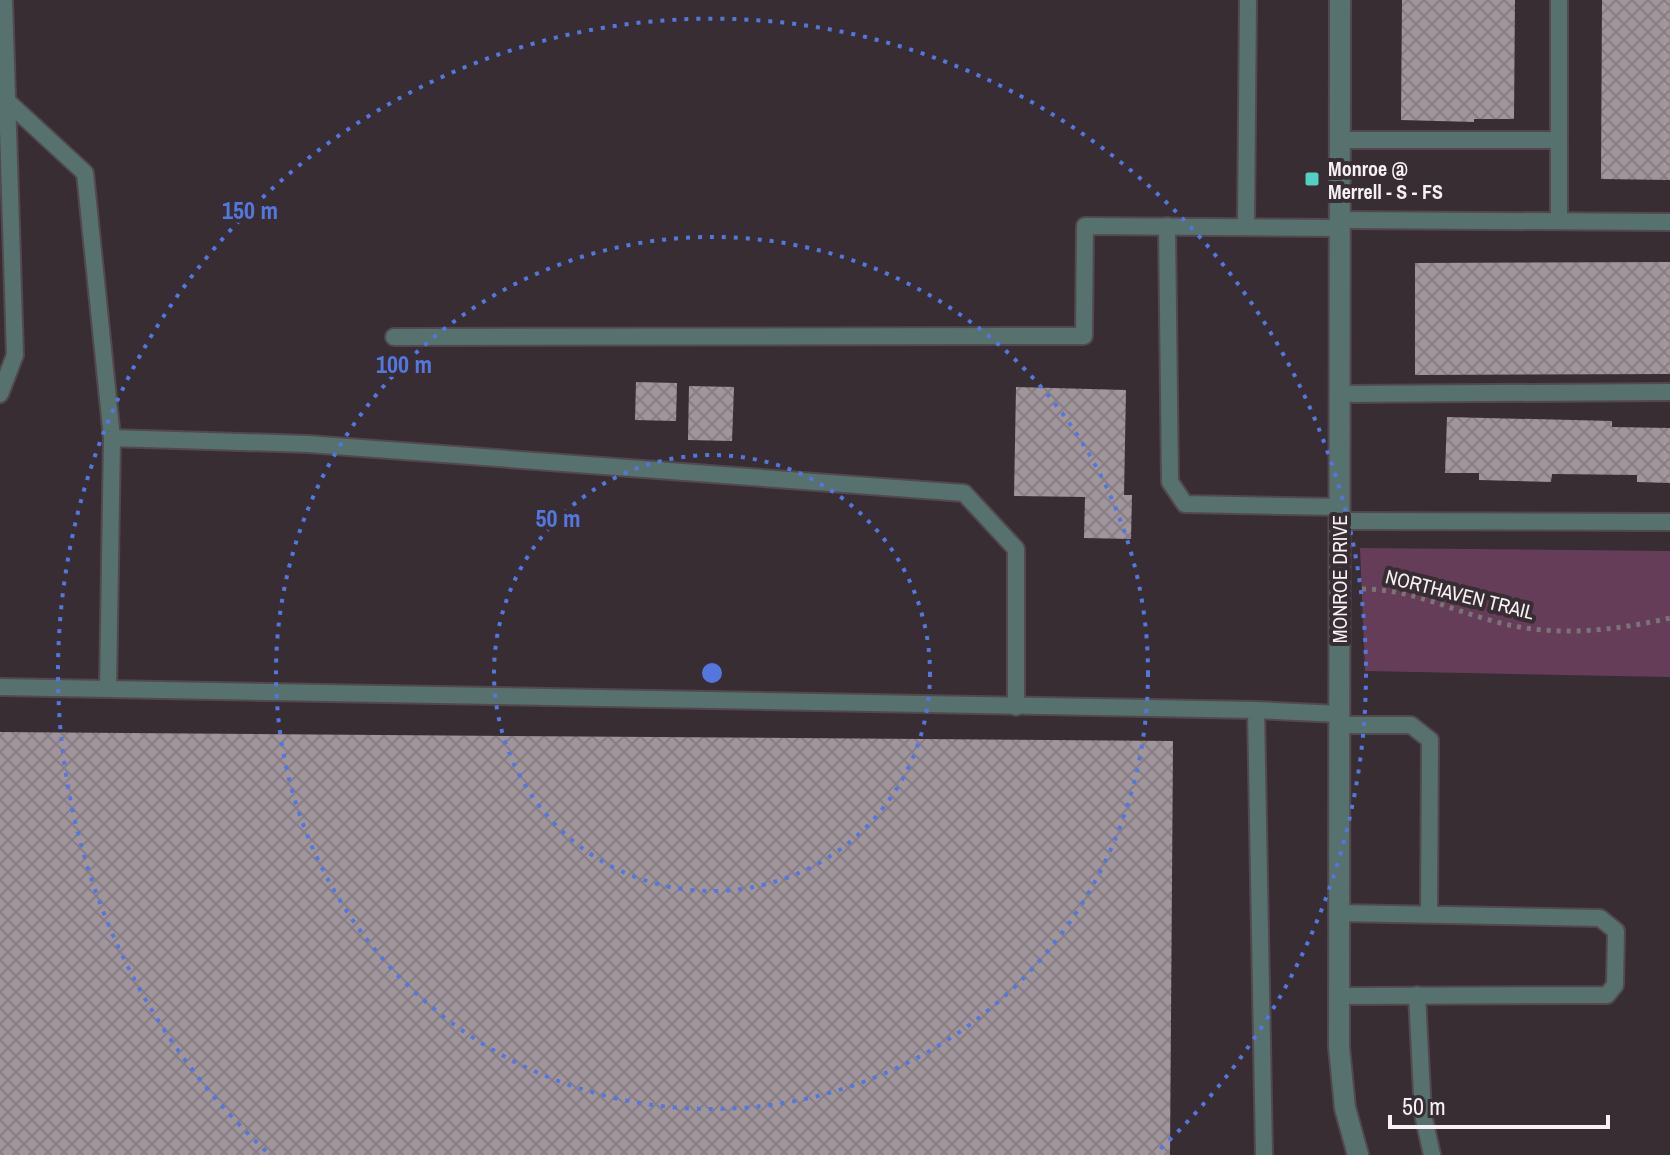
<svg xmlns="http://www.w3.org/2000/svg" width="1670" height="1155" font-family="'Archivo Narrow',sans-serif">
	<style>
		.green { fill: #653d58 }
		.building { fill: url(#building-cross-hatch) }
		.lines { fill: none; stroke-linecap: round; stroke-linejoin: round }
		.lane-casing { stroke: #52484e; stroke-width: 20 }
		.street-casing { stroke: #52484e; stroke-width: 24 }
		.path { stroke: #7c7378; stroke-width: 5; stroke-dasharray: 4 6; stroke-linecap: butt }
		.lane { stroke: #56716e; stroke-width: 16 }
		.street { stroke: #56716e; stroke-width: 20 }
		.ring { fill: none; stroke: #5477df; stroke-width: 4; stroke-dasharray: 4 8 }
		.poi-dot { fill: #55cec5; stroke: #372d33; stroke-width: 3 }
		.labels { text-anchor: middle; dominant-baseline: central; stroke-width: 8; stroke-linejoin: round; paint-order: stroke }
		.poi-label { font-size: 20px; font-weight: bold; fill: #f7f1f5; stroke: #372d33; text-anchor: start }
		.street-label { font-size: 20px; fill: #f7f1f5; stroke: #372d33 }
		.centre { fill: #5477df; stroke: #372d33; stroke-width: 4 }
		.ring-label { font-size: 24px; text-anchor: middle; font-weight: bold; fill: #5477df; stroke: #372d33; stroke-width: 8; stroke-linejoin: round; paint-order: stroke }
	</style>
	<defs>
		<pattern id="building-cross-hatch" width="8" height="8" patternUnits="userSpaceOnUse" patternTransform="scale(2)"><rect width="8" height="8" fill="#a1959c"/><path d="M0 0l8 8M0 8l8-8" fill="none" stroke="#877e83"/></pattern>
	</defs>
	<rect width="100%" height="100%" fill="#372d33"/>
	<polygon class="green" points="1360,548 1670,551 1670,677 1365,671"/>
	<g class="building">
		<polygon points="1402,0 1515,0 1514,119 1474,119 1474,122 1401,120"/>
		<polygon points="1602,0 1670,0 1670,180 1601,179"/>
		<polygon points="1670,262 1670,374 1415,375 1415,263"/>
		<polygon points="636,382 677,383 676,421 635,420"/>
		<polygon points="689,386 734,387 732,441 688,440"/>
		<polygon points="1016,387 1126,390 1124,495 1132,495 1131,539 1084,538 1085,497 1014,496"/>
		<polygon points="1447,417 1612,421 1612,427 1670,428 1670,483 1637,482 1637,475 1552,474 1551,482 1479,480 1479,473 1445,473"/>
		<polygon points="0,732 1173,741 1170,1155 0,1155"/>
	</g>
	<g class="lines">
		<defs>
			<g id="lane">
				<polyline points="8,102 85,173 112,438"/>
				<polyline points="1340,140 1559,140 1559,0"/>
				<polyline points="1559,140 1559,221"/>
				<polyline points="1340,220 1670,222"/>
				<polyline points="1167,226 1170,482 1185,504 1339,507"/>
				<polyline points="1246,226 1248,0"/>
				<polyline points="394,337 1084,336 1085,226 1340,228"/>
				<polyline points="0,394 15,355 4,0"/>
				<polyline points="1340,394 1670,392"/>
				<polyline points="1339,521 1670,522"/>
				<polyline points="0,687 1256,710 1264,1155"/>
				<polyline points="108,689 112,438 308,444 964,493 1016,549 1016,707"/>
				<polyline points="1256,710 1339,714"/>
				<polyline points="1339,725 1411,725 1430,740 1429,913"/>
				<polyline points="1417,995 1423,1114 1432,1155"/>
				<polyline points="1339,996 1607,995 1615,985 1616,931 1600,918 1339,913"/>
			</g>
			<polyline id="street" points="1340,0 1339,1047 1345,1108 1358,1155"/>
		</defs>
		<use href="#lane" class="lane-casing"/>
		<use href="#street" class="street-casing"/>
		<path class="path" d="M 1362,589 C 1410,589 1448,609 1493,621 C 1552,638 1612,631 1670,618"/>
		<use href="#lane" class="lane"/>
		<use href="#street" class="street"/>
	</g>
	<g class="ring">
		<circle cx="712" cy="673" r="218"/>
		<circle cx="712" cy="673" r="436"/>
		<path d="M266 1151A654 654 0 1 1 1158 1151"/>
	</g>
	<rect class="poi-dot" x="1304" y="171" width="16" height="16" rx="4"/>
	<g class="labels">
		<g class="poi-label">
			<text x="1328" y="168">Monroe @<tspan x="1328" dy="23">Merrell - S - FS</tspan></text>
		</g>
		<g class="street-label">
			<text transform="translate(1339 579) rotate(-90)">MONROE DRIVE</text>
			<text transform="translate(1460 594) rotate(14)">NORTHAVEN TRAIL</text>
		</g>
	</g>
	<circle cx="712" cy="673" r="12" class="centre"/>
	<g class="ring-label">
		<text x="250" y="219">150 m</text>
		<text x="404" y="373">100 m</text>
		<text x="558" y="527">50 m</text>
	</g>
	<path d="M1390 1115v12h218v-12" fill="none" stroke="#f7f1f5" stroke-width="4"/>
	<text x="1402" y="1115" font-size="24" fill="#f7f1f5" stroke="#372d33" stroke-width="6" paint-order="stroke">50 m</text>
</svg>
